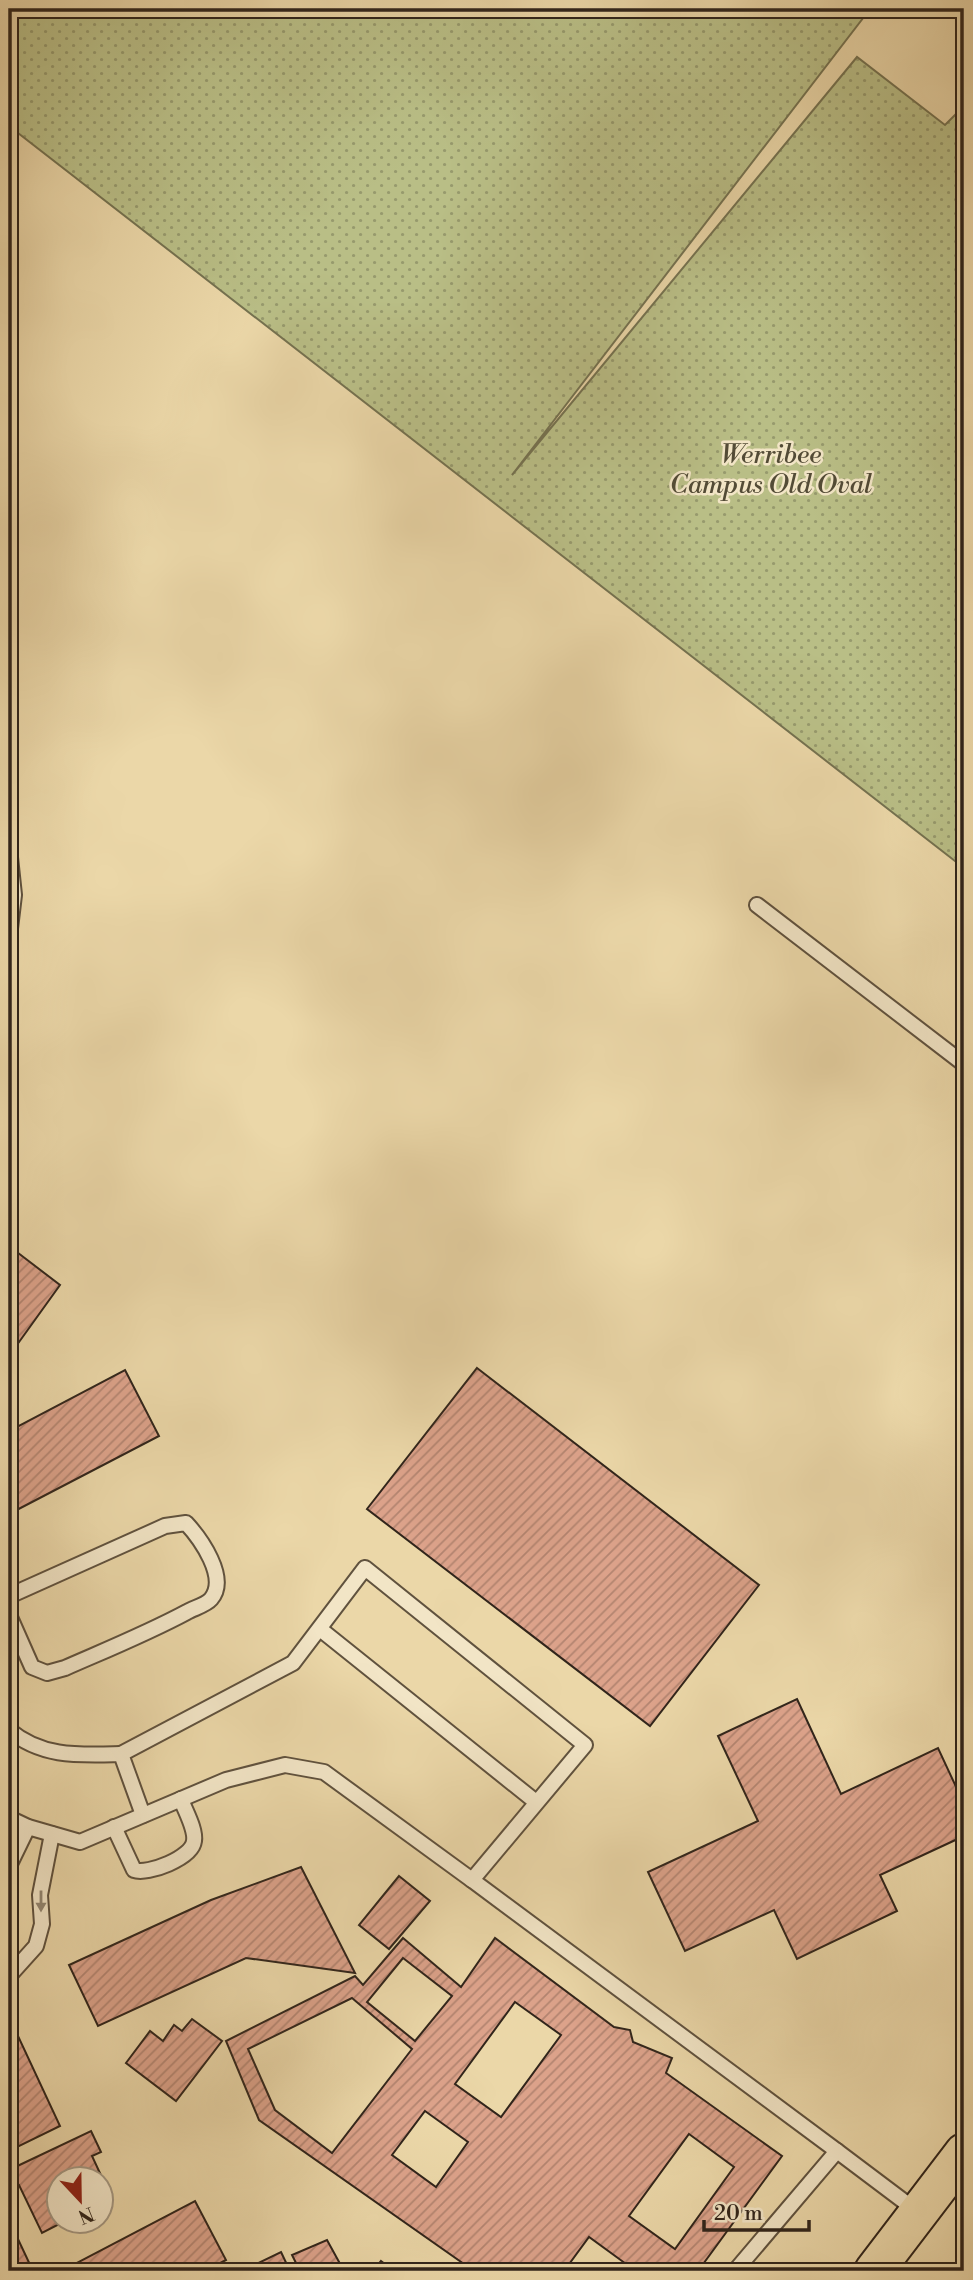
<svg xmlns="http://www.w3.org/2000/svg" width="973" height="2280" font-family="'Libre Bodoni',serif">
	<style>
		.grass { fill: url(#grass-dots); stroke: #757250; stroke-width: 2 }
		.building { fill: url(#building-hatch); stroke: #31251b; stroke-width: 2; fill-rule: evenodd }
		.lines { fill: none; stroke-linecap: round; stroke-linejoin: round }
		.lane-casing { stroke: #60523e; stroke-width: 18 }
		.highway-casing { stroke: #31251b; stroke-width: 42 }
		.lane { stroke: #f2e5c6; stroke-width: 14 }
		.highway { stroke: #ebd7a8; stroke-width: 38 }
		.oneway { fill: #928570 }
		.labels { text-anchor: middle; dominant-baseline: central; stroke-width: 5; stroke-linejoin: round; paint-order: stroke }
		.park-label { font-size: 26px; font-style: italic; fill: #534b36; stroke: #f2e5c6 }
	</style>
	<defs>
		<pattern id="grass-dots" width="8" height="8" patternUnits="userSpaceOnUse" patternTransform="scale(1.75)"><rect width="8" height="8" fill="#b9be86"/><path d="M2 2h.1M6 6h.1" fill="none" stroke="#979a6d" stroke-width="1.8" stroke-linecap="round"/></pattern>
		<pattern id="building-hatch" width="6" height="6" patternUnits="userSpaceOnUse" patternTransform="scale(1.75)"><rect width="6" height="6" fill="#dca28a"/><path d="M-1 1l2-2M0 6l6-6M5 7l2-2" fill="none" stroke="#b38470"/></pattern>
	</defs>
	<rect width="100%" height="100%" fill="#ebd7a8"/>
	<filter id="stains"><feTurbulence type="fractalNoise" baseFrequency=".00286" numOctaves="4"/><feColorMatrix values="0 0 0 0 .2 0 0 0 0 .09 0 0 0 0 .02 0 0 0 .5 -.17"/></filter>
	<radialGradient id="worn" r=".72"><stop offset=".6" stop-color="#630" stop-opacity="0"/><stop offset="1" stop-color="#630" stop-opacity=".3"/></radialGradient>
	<polygon class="grass" points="9,9 870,9 512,475 857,57 945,125 964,106 964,868 9,126"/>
	<g class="building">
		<polygon points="9,1246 60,1285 9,1356"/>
		<polygon points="477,1368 759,1585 650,1726 367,1509"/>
		<polygon points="125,1370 159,1436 9,1514 9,1431"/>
		<polygon points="797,1699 841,1794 938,1748 964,1804 964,1836 880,1875 897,1911 797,1959 774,1910 685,1951 648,1872 758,1821 718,1736"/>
		<polygon points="301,1867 355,1973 246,1958 98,2026 69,1965 211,1900"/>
		<polygon points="399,1876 430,1901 389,1949 359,1925"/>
		<path d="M 403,1938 L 461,1987 L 495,1938 L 614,2027 L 630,2030 L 633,2042 L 672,2058 L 666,2073 L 782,2156 L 698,2271 L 631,2271 L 633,2269 L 589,2237 L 564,2271 L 474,2271 L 259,2120 L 226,2041 L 355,1976 L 363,1985 ZM 403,1958 L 452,1996 L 415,2041 L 367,2002 ZM 352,1998 L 412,2049 L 332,2153 L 275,2110 L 248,2049 ZM 515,2002 L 561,2035 L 501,2117 L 455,2084 ZM 425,2111 L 468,2142 L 436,2187 L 392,2155 ZM 689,2134 L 734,2167 L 675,2249 L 629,2216 Z"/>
		<polygon points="192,2019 222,2041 176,2101 126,2063 150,2031 163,2041 174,2025 182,2031"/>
		<polygon points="11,2021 60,2126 9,2151 9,2022"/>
		<polygon points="91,2131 101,2152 92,2156 112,2199 102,2204 102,2178 60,2178 60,2220 67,2220 42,2233 19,2185 9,2189 9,2170"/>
		<polygon points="195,2201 226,2260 205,2271 69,2271 67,2268"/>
		<polygon points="9,2220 33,2271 9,2271"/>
		<polygon points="327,2240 344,2271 300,2271 292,2255"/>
		<polygon points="281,2252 290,2271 245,2271 244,2270"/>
		<polygon points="381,2261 394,2271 373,2271"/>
	</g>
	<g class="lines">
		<defs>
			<g id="lane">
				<polyline points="9,848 14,895 9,937"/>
				<polyline points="757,905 964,1064"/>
				<path d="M 9,1596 L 165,1526 L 186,1523 C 200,1538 229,1578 211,1599 C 206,1605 194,1608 187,1612 C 148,1633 106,1650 65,1668 L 47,1673 L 32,1667 L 9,1615"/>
				<polyline points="320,1629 536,1802"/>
				<path d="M 9,1730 C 42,1758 80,1755 121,1754 L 143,1815"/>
				<polyline points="9,1818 28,1827 80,1842 226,1780 285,1765 324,1772 472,1880 585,1745 365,1568 293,1663 121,1754"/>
				<path d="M 114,1827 L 134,1870 C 148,1875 192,1858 194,1841 C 196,1829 185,1811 181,1799"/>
				<polyline points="9,1866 28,1827"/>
				<polyline points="472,1880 837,2151"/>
				<polyline points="9,1976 36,1946 42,1924 40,1895 52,1834"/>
				<polyline points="735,2271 837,2151 918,2212"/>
			</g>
			<polyline id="highway" points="874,2271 964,2153"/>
		</defs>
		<use href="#lane" class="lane-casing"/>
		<use href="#highway" class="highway-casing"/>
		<use href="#lane" class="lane"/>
		<use href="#highway" class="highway"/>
	</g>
	<defs><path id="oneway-solid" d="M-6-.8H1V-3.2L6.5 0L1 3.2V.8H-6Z" transform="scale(1.75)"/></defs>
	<use class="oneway" href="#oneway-solid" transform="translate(41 1901) rotate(90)"/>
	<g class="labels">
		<g class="park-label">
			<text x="771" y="455">Werribee<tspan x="771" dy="30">Campus Old Oval</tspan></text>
		</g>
	</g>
	<rect width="973" height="2280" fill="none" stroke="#ebd7a8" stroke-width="35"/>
	<rect x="10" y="10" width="952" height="2259" fill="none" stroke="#31251b" stroke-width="3.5"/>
	<rect x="18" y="18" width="938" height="2245" fill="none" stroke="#31251b" stroke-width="2"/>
	<g transform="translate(80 2200) rotate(158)"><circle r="33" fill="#f2e5c6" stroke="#a59882" stroke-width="2"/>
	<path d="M0-5L12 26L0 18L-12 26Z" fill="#8f2418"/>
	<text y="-10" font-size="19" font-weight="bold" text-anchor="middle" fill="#31251b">N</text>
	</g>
	<path d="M704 2220v10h105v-10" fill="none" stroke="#31251b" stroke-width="3.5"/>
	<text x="714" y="2220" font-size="21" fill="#31251b" stroke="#f2e5c6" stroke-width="5" paint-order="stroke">20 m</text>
	<rect width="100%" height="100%" filter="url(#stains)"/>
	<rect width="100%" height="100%" fill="url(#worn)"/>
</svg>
